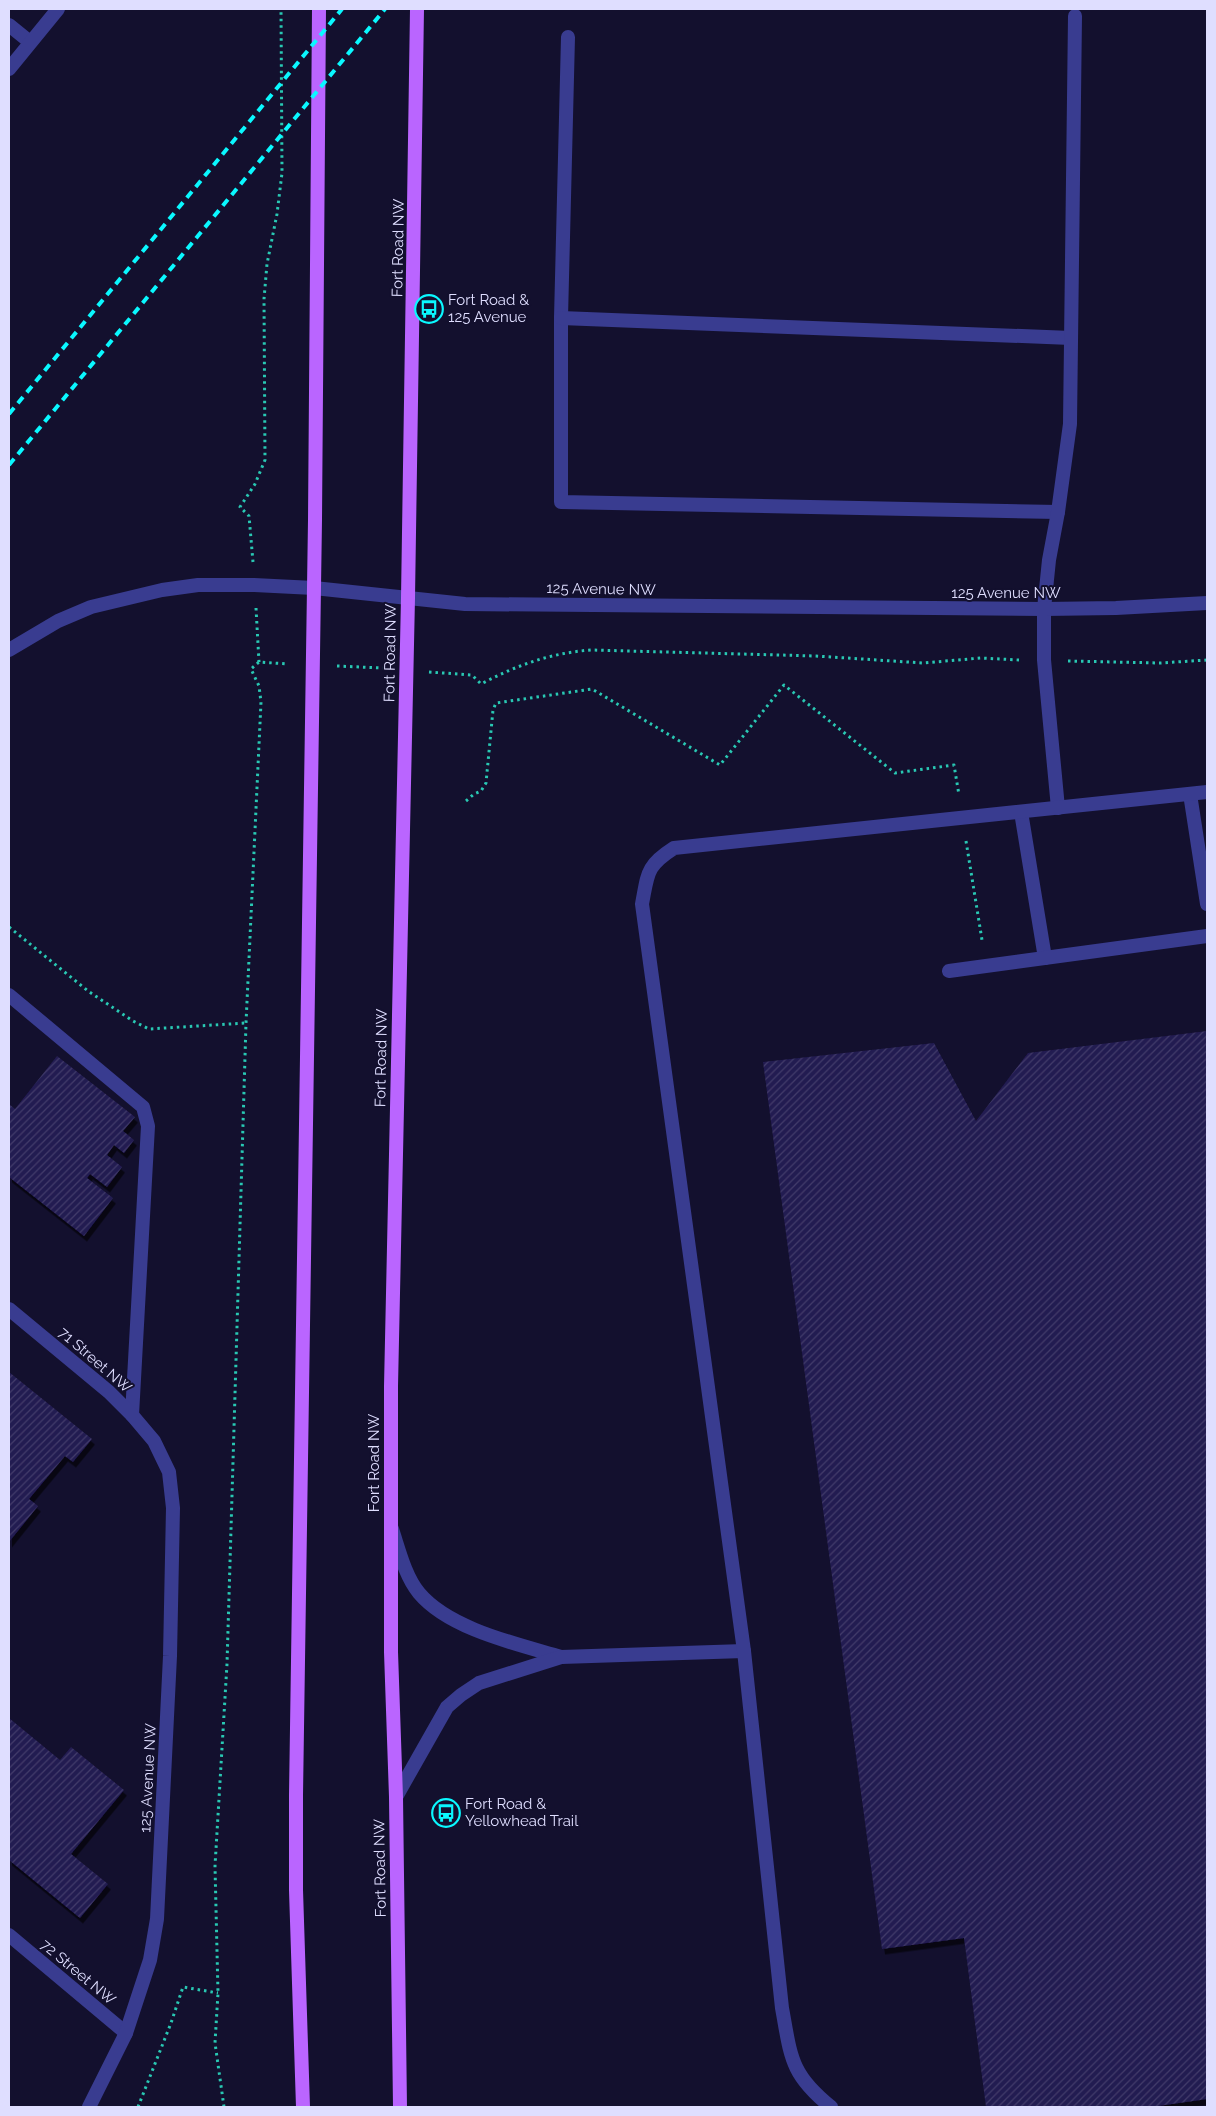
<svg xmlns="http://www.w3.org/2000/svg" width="1216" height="2116" font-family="Raleway,sans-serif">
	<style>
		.building { fill: url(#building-hatch); filter: url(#shadow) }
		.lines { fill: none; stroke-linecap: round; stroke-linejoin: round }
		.path { stroke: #29c8b3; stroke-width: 3; stroke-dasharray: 2.5 4; stroke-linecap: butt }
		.service { stroke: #393c90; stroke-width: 14 }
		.minor { stroke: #393c90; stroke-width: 14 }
		.tertiary { stroke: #393c90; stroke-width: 14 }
		.primary { stroke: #ba65ff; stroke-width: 14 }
		.rail { stroke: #0af8ff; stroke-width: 4; stroke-dasharray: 8 6; stroke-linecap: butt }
		.labels { text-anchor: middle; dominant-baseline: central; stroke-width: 4; stroke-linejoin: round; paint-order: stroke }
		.street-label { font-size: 15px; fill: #dfdeff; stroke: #13102e }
		.poi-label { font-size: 15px; fill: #dfdeff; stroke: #13102e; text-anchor: start }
	</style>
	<defs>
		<pattern id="building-hatch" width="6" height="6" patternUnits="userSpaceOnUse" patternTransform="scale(1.25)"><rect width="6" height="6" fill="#221b51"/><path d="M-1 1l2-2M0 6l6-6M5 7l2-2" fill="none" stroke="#423c6b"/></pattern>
		<filter id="shadow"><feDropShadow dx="3" dy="5.5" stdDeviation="0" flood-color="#0009"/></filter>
	</defs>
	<rect width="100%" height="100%" fill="#13102e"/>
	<g class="building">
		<polygon points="1207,1031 1207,2099 1151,2107 986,2107 964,1938 882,1949 763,1062 934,1043 976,1121 1028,1053"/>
		<polygon points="57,1056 135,1117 123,1131 134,1140 124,1153 114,1145 107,1155 122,1167 107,1187 90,1174 87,1178 113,1198 84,1236 9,1177 9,1104 15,1109"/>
		<polygon points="9,1372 92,1439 73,1462 65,1456 29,1499 38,1506 9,1542"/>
		<polygon points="9,1718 60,1760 71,1747 124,1790 71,1854 108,1884 80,1918 9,1860"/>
	</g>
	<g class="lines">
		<g class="path">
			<polyline points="253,562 249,516 240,507 255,484 265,460 264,299 267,264 277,214 282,173 281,9"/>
			<polyline points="256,608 259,662"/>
			<polyline points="1068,661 1160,663 1207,660"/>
			<polyline points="337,666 383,668"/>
			<path d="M 429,672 L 472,675 L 481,684 C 517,665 551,653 591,650 L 816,656 L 923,663 L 981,658 L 1019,660"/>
			<polyline points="466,801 474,794 481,791 486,783 493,710 496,703 592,689 720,765 784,685 895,773 954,765 959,795"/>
			<polyline points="966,841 982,940"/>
			<polyline points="9,927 88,991 133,1021 149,1029 246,1023"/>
			<polyline points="138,2107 171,2023 183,1987 218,1993"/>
			<polyline points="224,2107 215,2043 218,1993 215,1866 227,1664 246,1023 261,702 259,686 251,669 259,662 288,664"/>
		</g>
		<g class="service">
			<polyline points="568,37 561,318 561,502 1058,512"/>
			<polyline points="561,318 1071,338"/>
			<polyline points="1190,794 1207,904"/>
			<polyline points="1058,808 1044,660 1044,609 1049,560 1058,512 1070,424 1075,16"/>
			<polyline points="1021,812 1045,958"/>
			<polyline points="949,971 1207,936"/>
			<polyline points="9,995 143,1107 148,1126 132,1415"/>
			<path d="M 392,1529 C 399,1550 405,1576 419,1593 C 449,1629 517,1644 561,1657"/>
			<polyline points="396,1797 447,1707 461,1695 479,1683 561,1657 744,1651"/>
			<path d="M 831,2107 C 790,2074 791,2057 782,2008 L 744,1651 L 642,904 C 648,873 646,866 674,848 L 1207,792"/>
		</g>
		<g class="minor">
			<polyline points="9,25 30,42"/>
			<polyline points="9,69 58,9"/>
			<polyline points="9,1935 126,2033"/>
		</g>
		<g class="tertiary">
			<polyline points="9,650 58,621 91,607 162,590 198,585 254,585 314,588 465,604 1044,609 1116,608 1207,603"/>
			<polyline points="9,1309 109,1392 132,1415 154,1441 169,1472 173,1508 170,1656 157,1919 150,1960 126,2033 89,2107"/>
		</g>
		<g class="primary">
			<polyline points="303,2107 296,1890 296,1795 315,520 319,9"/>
			<polyline points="400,2107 396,1797 391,1652 391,1386 408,598 417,9"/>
		</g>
		<g class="rail">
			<polyline points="9,414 342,9"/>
			<polyline points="9,465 385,9"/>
		</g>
	</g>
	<defs>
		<symbol id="bus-ring" viewBox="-11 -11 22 22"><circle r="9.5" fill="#13102e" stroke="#0af8ff" stroke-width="1.5"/><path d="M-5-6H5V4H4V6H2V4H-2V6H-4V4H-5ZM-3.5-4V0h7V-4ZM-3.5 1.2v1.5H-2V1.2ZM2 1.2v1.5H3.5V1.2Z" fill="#0af8ff"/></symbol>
	</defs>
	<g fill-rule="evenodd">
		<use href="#bus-ring" x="413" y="293" width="32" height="32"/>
		<use href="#bus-ring" x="430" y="1797" width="32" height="32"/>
	</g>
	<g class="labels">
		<g class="street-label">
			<text transform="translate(398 248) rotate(-89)">Fort Road NW</text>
			<text transform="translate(601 589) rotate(1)">125 Avenue NW</text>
			<text x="1006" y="593">125 Avenue NW</text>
			<text transform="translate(390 653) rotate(-89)">Fort Road NW</text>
			<text transform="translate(381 1058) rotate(-89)">Fort Road NW</text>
			<text transform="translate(95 1360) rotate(41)">71 Street NW</text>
			<text transform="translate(374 1463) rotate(-90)">Fort Road NW</text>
			<text transform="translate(148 1778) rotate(-87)">125 Avenue NW</text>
			<text transform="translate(380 1868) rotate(-91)">Fort Road NW</text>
			<text transform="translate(78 1972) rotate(40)">72 Street NW</text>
		</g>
		<g class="poi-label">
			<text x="448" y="300">Fort Road &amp;<tspan x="448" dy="17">125 Avenue</tspan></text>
			<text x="465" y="1804">Fort Road &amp;<tspan x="465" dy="17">Yellowhead Trail</tspan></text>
		</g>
	</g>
	<rect width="1216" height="2116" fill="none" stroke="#dfdeff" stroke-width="20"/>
</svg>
